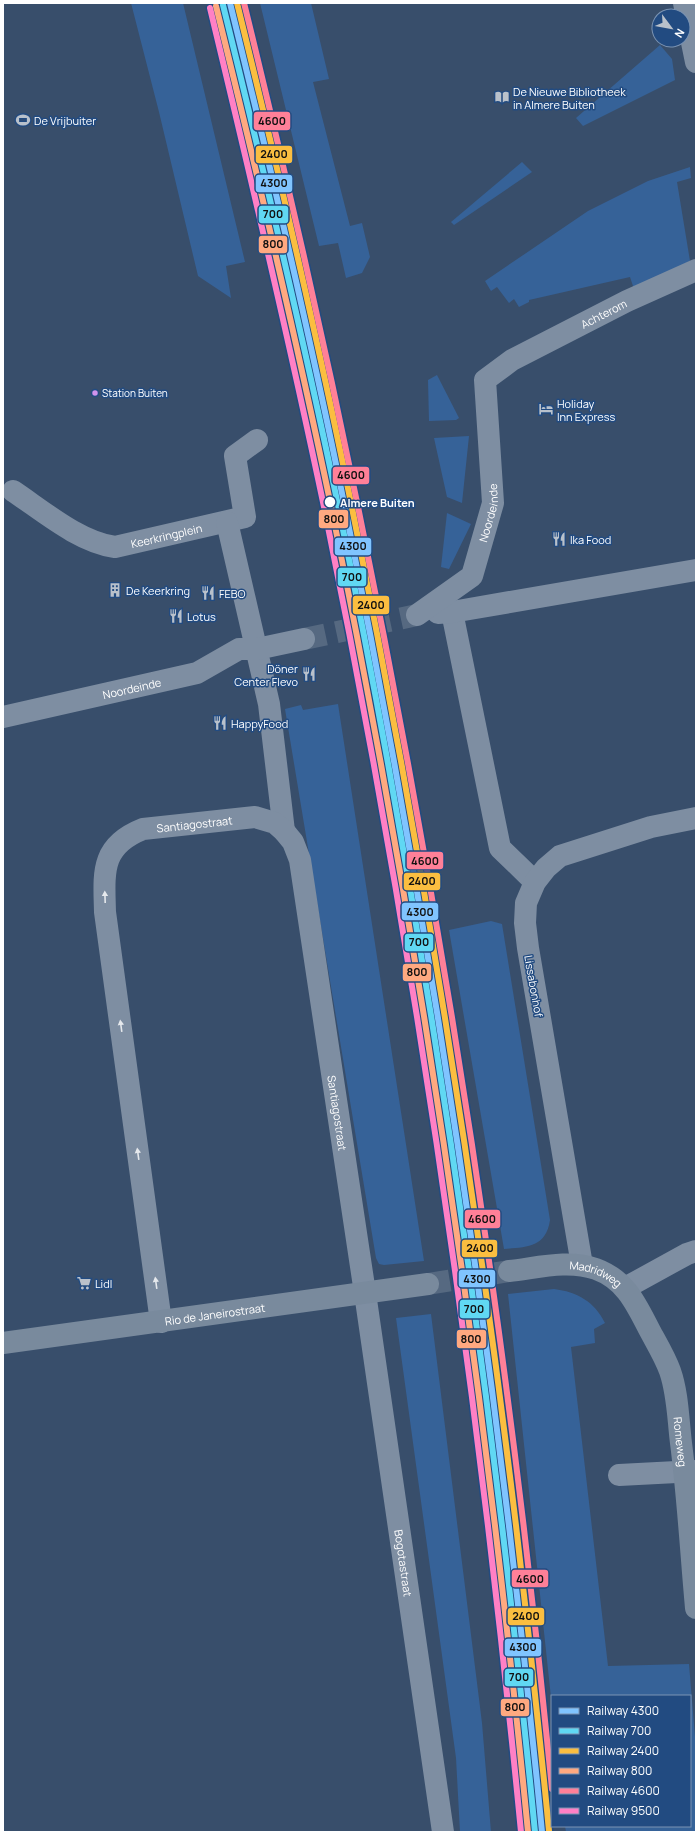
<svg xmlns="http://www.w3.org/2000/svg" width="699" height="1835" font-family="Manrope,sans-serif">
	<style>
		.green { fill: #366298 }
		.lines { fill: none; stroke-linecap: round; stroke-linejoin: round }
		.street-tunnel { stroke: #566981; stroke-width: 22; stroke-dasharray: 22 11; stroke-linecap: butt }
		.secondary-tunnel { stroke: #566981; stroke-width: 22; stroke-dasharray: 22 11; stroke-linecap: butt }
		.street { stroke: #7e8ea2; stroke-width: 22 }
		.secondary { stroke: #798a9d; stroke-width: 22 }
		.rail-1-casing { stroke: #224b81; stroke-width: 9 }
		.rail-2-casing { stroke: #224b81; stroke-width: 9 }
		.rail-3-casing { stroke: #224b81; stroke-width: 9 }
		.rail-4-casing { stroke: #224b81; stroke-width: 9 }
		.rail-5-casing { stroke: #224b81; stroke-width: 9 }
		.rail-6-casing { stroke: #224b81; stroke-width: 9 }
		.rail-1 { stroke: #80c4ff; stroke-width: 6 }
		.rail-2 { stroke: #60d8f3; stroke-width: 6 }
		.rail-3 { stroke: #fbbe40; stroke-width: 6 }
		.rail-4 { stroke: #ffa980; stroke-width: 6 }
		.rail-5 { stroke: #ff8098; stroke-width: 6 }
		.rail-6 { stroke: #ff80c5; stroke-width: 6 }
		.oneway { fill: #e5e8ec }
		.bus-dot { fill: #d193ec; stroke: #224b81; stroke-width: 1.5 }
		.stop-dot { fill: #fff; stroke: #224b81; stroke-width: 1.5 }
		.labels { text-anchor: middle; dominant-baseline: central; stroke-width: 3; stroke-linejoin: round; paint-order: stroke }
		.bus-label { font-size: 10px; fill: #fff; stroke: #224b81; text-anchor: start }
		.poi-label { font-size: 11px; fill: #fff; stroke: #224b81; text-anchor: start }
		.street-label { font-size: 11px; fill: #fff; stroke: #224b81 }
		.stop-label { font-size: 11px; font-weight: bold; fill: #fff; stroke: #224b81; text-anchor: start }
		.line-badge { stroke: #224b81; stroke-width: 1.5 }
		.pale-badge-label { font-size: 11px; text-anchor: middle; font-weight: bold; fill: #111 }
	</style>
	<rect width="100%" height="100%" fill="#384e6b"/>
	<g class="green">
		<polygon points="131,3 183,3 245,262 226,266 231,298 198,276 159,112"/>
		<polygon points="260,3 311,3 329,79 313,82 350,226 362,223 370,257 362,273 346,278 338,243 319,246"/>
		<polygon points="660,45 672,59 675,80 583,126 576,118"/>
		<polygon points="522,162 532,172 454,225 451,222"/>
		<polygon points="690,167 691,178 677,182 690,261 634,289 630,277 529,300 529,302 519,307 514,299 509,303 497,287 491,291 485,281 588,211 648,181"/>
		<polygon points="437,375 459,418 456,420 429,421 428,380"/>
		<polygon points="469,436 462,503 447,497 434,438"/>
		<polygon points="447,513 471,524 449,569 441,567"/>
		<polygon points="338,704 424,1261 384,1265 379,1264 376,1258 285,709 301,705 303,710"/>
		<path d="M 491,921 L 502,924 L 550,1220 C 546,1248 526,1247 504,1249 L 449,930 Z"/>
		<path d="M 554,1289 C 577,1292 594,1301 605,1323 L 594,1329 L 595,1343 L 571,1347 L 608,1666 L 689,1664 L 696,1749 L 696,1832 L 566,1832 L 565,1826 L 690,1826 L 690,1696 L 552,1696 L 552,1707 L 508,1294 Z"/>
		<polygon points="431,1314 482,1723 491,1832 460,1832 456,1758 396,1318"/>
	</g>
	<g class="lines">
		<polyline class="street-tunnel" points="304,639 417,615"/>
		<polyline class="secondary-tunnel" points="428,1284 509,1271"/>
		<g class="street">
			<polyline points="684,3 696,62"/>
			<path id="s1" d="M 13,491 C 43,511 79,542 115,547 L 245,517 L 235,456 L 257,440"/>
			<polyline points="227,522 269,704 284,831"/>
			<polyline points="452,612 500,848 535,882"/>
			<polyline points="438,613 452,612 696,570"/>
			<path id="s2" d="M 417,615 L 472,576 L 493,503 L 485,380 L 512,360 L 627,301 L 696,270"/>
			<path id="s3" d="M 3,717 L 197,673 L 239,649 L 257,649 L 304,639"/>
			<polyline points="582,1265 528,948 525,923 526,903 535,882 546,868 560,856 651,827 696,818"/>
			<polyline points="625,1288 687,1254 696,1251"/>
			<path id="s4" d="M 161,1322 L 105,912 C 104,873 100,846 143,829 L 255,817 L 275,823 L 284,831 L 293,842 L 300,860 L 365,1293 L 443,1832"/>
			<polyline points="619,1475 696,1471"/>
		</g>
		<g class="secondary">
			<path id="s5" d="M 509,1271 C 537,1268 568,1259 596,1269 C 626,1280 636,1304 650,1331 C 657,1344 665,1357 670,1371 C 678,1394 678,1419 681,1443 C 688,1498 691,1553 696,1608"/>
			<path id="s6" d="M 3,1343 L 428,1284"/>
		</g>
		<defs>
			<path id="rail-1" d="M 230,3 C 271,169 310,336 344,503 C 434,942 499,1386 542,1832"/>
			<path id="rail-2" d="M 223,5 C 264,171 303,337 338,505 C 428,943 492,1386 535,1832"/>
			<path id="rail-3" d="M 237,3 C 278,169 317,336 351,503 C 441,942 506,1385 549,1831"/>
			<path id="rail-4" d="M 216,6 C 257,172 296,338 331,506 C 421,944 485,1387 528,1832"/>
			<path id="rail-5" d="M 244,3 C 389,590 494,1187 552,1789"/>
			<path id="rail-6" d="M 210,8 C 250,174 289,340 324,507 C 414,945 478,1387 521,1832"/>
		</defs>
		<use href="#rail-1" class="rail-1-casing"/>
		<use href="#rail-2" class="rail-2-casing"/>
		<use href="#rail-3" class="rail-3-casing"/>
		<use href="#rail-4" class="rail-4-casing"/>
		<use href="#rail-5" class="rail-5-casing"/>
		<use href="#rail-6" class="rail-6-casing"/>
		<use href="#rail-1" class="rail-1"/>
		<use href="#rail-2" class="rail-2"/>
		<use href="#rail-3" class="rail-3"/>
		<use href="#rail-4" class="rail-4"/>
		<use href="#rail-5" class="rail-5"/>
		<use href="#rail-6" class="rail-6"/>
	</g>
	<defs><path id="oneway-solid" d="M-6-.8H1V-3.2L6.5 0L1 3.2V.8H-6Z"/></defs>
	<g class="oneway">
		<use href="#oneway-solid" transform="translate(105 897) rotate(-92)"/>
		<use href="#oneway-solid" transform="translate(121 1026) rotate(-98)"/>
		<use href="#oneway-solid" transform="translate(138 1154) rotate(-98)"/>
		<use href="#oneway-solid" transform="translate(156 1283) rotate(-98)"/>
	</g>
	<defs>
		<symbol id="library-bare" viewBox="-9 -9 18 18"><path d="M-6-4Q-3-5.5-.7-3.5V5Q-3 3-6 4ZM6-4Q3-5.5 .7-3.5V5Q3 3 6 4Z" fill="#b9c1cb" stroke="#224b81" stroke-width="2.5" paint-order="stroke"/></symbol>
		<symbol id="stadium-bare" viewBox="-9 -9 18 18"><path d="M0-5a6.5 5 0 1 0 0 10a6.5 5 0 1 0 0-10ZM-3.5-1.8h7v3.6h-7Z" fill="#b9c1cb" stroke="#224b81" stroke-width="2.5" paint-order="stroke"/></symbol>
		<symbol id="hotel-bare" viewBox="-9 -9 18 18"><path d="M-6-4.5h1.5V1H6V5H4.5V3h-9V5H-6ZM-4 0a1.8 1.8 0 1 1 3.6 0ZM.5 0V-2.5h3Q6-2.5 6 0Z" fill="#b9c1cb" stroke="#224b81" stroke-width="2.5" paint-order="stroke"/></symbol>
		<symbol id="restaurant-bare" viewBox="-9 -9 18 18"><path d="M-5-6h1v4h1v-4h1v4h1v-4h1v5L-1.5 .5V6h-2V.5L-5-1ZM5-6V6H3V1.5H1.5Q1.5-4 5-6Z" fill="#b9c1cb" stroke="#224b81" stroke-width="2.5" paint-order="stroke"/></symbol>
		<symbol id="building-bare" viewBox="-9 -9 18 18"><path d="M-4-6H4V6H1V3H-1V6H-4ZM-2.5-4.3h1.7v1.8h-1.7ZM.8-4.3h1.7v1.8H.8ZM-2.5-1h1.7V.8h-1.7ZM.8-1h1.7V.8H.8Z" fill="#b9c1cb" stroke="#224b81" stroke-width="2.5" paint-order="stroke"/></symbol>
		<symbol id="supermarket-bare" viewBox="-9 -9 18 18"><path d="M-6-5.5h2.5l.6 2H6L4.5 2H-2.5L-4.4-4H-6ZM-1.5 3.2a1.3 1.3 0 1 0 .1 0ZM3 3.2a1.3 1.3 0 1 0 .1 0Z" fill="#b9c1cb" stroke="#224b81" stroke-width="2.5" paint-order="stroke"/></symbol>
	</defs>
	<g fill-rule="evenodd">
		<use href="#library-bare" x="492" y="87" width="20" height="20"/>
		<use href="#stadium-bare" x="13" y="110" width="20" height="20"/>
		<use href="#hotel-bare" x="536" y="399" width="20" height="20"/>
		<use href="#restaurant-bare" x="549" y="529" width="20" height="20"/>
		<use href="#building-bare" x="105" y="580" width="20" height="20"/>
		<use href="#restaurant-bare" x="198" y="583" width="20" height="20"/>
		<use href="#restaurant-bare" x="166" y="606" width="20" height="20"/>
		<use href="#restaurant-bare" x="299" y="664" width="20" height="20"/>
		<use href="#restaurant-bare" x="210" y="713" width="20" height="20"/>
		<use href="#supermarket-bare" x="74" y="1273" width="20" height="20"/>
	</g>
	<circle class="bus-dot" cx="95" cy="393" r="3.5"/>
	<circle class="stop-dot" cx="330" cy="502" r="6"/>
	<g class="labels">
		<g class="bus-label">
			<text x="102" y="393">Station Buiten</text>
		</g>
		<g class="poi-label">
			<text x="513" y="91">De Nieuwe Bibliotheek<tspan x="513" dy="13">in Almere Buiten</tspan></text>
			<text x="34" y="120">De Vrijbuiter</text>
			<text x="557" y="403">Holiday<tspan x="557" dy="13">Inn Express</tspan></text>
			<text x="570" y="539">Ika Food</text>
			<text x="126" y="590">De Keerkring</text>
			<text x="219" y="593">FEBO</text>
			<text x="187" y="616">Lotus</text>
			<text x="298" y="668" text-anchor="end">Döner<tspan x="298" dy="13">Center Flevo</tspan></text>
			<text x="231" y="723">HappyFood</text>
			<text x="95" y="1283">Lidl</text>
		</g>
		<g class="street-label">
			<text stroke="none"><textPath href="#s2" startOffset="403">Achterom</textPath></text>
			<text stroke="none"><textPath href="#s2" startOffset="133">Noordeinde</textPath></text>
			<text stroke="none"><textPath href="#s1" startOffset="170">Keerkringplein</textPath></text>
			<text stroke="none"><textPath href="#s3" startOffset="132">Noordeinde</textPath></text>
			<text stroke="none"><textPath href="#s4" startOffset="566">Santiagostraat</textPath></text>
			<text transform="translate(534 986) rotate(80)">Lissabonhof</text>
			<text stroke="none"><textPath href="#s4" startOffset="949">Santiagostraat</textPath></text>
			<text stroke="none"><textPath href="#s5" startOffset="89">Madridweg</textPath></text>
			<text stroke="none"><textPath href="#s6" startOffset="214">Rio de Janeirostraat</textPath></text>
			<text stroke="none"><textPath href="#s5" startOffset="289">Romeweg</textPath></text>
			<text stroke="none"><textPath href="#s4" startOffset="1404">Bogotastraat</textPath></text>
		</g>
		<g class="stop-label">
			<text x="340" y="502">Almere Buiten</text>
		</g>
	</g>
	<g class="line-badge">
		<rect x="253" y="111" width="38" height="20" rx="4" fill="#ff8098"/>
		<rect x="255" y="145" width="38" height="19" rx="4" fill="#fbbe40"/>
		<rect x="255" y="174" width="38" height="19" rx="4" fill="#80c4ff"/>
		<rect x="258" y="205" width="31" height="19" rx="4" fill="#60d8f3"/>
		<rect x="258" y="235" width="30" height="19" rx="4" fill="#ffa980"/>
		<rect x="332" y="466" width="38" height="19" rx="4" fill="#ff8098"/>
		<rect x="318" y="509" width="31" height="20" rx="4" fill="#ffa980"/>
		<rect x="334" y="537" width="38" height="19" rx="4" fill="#80c4ff"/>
		<rect x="337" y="567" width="30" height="20" rx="4" fill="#60d8f3"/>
		<rect x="352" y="595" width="38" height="20" rx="4" fill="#fbbe40"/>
		<rect x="406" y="851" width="38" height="19" rx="4" fill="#ff8098"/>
		<rect x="403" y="872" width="38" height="19" rx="4" fill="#fbbe40"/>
		<rect x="401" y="902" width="38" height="19" rx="4" fill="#80c4ff"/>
		<rect x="404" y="933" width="30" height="19" rx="4" fill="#60d8f3"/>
		<rect x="402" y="963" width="30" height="19" rx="4" fill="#ffa980"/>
		<rect x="464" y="1209" width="37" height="20" rx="4" fill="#ff8098"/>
		<rect x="461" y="1239" width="37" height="19" rx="4" fill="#fbbe40"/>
		<rect x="458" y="1269" width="38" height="19" rx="4" fill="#80c4ff"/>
		<rect x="459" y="1299" width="31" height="20" rx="4" fill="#60d8f3"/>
		<rect x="456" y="1329" width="31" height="20" rx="4" fill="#ffa980"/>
		<rect x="511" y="1569" width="38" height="19" rx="4" fill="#ff8098"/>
		<rect x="507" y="1607" width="38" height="19" rx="4" fill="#fbbe40"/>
		<rect x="504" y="1638" width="38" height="19" rx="4" fill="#80c4ff"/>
		<rect x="504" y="1668" width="30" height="19" rx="4" fill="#60d8f3"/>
		<rect x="500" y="1698" width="30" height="19" rx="4" fill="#ffa980"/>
	</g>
	<g class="pale-badge-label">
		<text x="272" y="125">4600</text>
		<text x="274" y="158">2400</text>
		<text x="274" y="187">4300</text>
		<text x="273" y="218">700</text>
		<text x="273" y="248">800</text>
		<text x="351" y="479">4600</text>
		<text x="334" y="523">800</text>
		<text x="353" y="550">4300</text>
		<text x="352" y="581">700</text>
		<text x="371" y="609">2400</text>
		<text x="425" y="865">4600</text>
		<text x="422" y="885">2400</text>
		<text x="420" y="916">4300</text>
		<text x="419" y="946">700</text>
		<text x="417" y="976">800</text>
		<text x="482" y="1223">4600</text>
		<text x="480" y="1252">2400</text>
		<text x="477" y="1283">4300</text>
		<text x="474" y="1313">700</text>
		<text x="471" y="1343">800</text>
		<text x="530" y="1583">4600</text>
		<text x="526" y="1620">2400</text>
		<text x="523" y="1651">4300</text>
		<text x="519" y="1681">700</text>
		<text x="515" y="1711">800</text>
	</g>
	<rect width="699" height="1835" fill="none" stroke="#ffffff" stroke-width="8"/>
	<rect x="551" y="1695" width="140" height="132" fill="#224b81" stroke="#7a93b3"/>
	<rect x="559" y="1708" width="20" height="6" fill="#80c4ff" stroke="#7a93b3"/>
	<text x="587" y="1715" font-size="12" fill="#ffffff">Railway 4300</text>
	<rect x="559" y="1728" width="20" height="6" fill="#60d8f3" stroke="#7a93b3"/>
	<text x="587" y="1735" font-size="12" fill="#ffffff">Railway 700</text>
	<rect x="559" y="1748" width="20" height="6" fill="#fbbe40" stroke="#7a93b3"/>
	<text x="587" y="1755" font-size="12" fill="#ffffff">Railway 2400</text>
	<rect x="559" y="1768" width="20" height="6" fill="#ffa980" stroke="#7a93b3"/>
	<text x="587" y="1775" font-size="12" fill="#ffffff">Railway 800</text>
	<rect x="559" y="1788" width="20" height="6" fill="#ff8098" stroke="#7a93b3"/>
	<text x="587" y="1795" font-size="12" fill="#ffffff">Railway 4600</text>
	<rect x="559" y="1808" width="20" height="6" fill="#ff80c5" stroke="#7a93b3"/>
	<text x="587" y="1815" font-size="12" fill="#ffffff">Railway 9500</text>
	<g transform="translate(671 28) rotate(122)"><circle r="19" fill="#224b81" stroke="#7a93b3"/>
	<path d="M0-3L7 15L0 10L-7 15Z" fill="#b9c1cb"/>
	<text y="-6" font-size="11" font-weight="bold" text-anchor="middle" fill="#ffffff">N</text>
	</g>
</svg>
